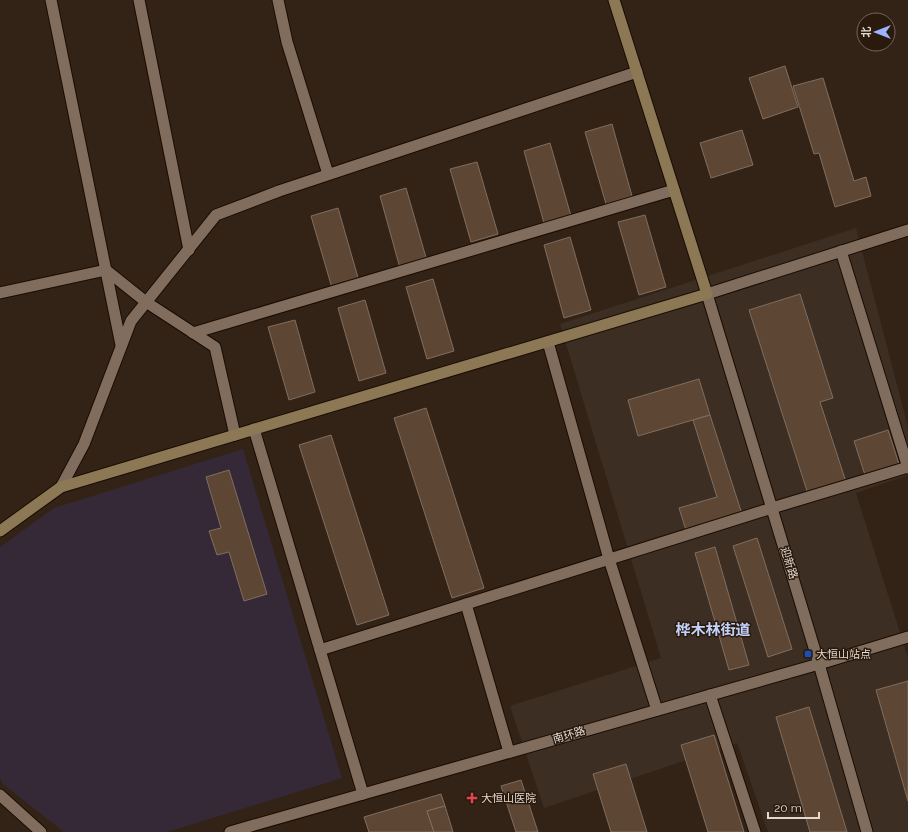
<svg xmlns="http://www.w3.org/2000/svg" width="908" height="832" font-family="Raleway,'Noto Sans SC',sans-serif">
	<style>
		.commercial { fill: #3c2e22 }
		.industrial { fill: #352938 }
		.building { fill: #5d4634; stroke: #816e5f }
		.lines { fill: none; stroke-linecap: round; stroke-linejoin: round }
		.minor-casing { stroke: #1a0c02; stroke-width: 13 }
		.tertiary-casing { stroke: #1a0c02; stroke-width: 13 }
		.secondary-casing { stroke: #1a0c02; stroke-width: 13 }
		.minor { stroke: #806d5e; stroke-width: 11 }
		.tertiary { stroke: #806d5e; stroke-width: 11 }
		.secondary { stroke: #8c7855; stroke-width: 11 }
		.transit-dot { fill: #1a4fb4; stroke: #291a0d; stroke-width: 1.5 }
		.health-dot { fill: #e0444e; stroke: #291a0d; stroke-width: 1.5 }
		.labels { text-anchor: middle; dominant-baseline: central; stroke-width: 3; stroke-linejoin: round; paint-order: stroke }
		.street-label { font-size: 11px; fill: #e3d8d0; stroke: #291a0d }
		.poi-label { font-size: 11px; fill: #e3d8d0; stroke: #291a0d; text-anchor: start }
		.district-label { font-size: 15px; font-weight: bold; fill: #c2d2fb; stroke: #291a0d }
	</style>
	<rect width="100%" height="100%" fill="#332316"/>
	<polygon class="commercial" points="856,228 908,427 908,475 856,493 908,658 908,832 768,832 737,743 544,808 510,706 661,658 560,324"/>
	<polygon class="industrial" points="243,449 342,778 167,832 64,832 3,784 0,778 0,547 54,508"/>
	<g class="building">
		<polygon points="785,66 798,107 763,119 749,78"/>
		<polygon points="823,78 854,181 866,177 871,196 835,207 819,153 814,154 793,86"/>
		<polygon points="612,124 632,196 606,204 585,132"/>
		<polygon points="742,130 753,165 711,178 700,143"/>
		<polygon points="550,143 571,216 544,223 524,151"/>
		<polygon points="477,162 498,234 471,242 450,169"/>
		<polygon points="406,188 427,261 400,268 380,196"/>
		<polygon points="338,208 359,281 332,288 311,216"/>
		<polygon points="645,215 666,287 639,295 618,222"/>
		<polygon points="570,237 591,310 564,318 544,245"/>
		<polygon points="433,279 454,351 427,359 406,287"/>
		<polygon points="800,294 833,398 820,402 846,482 808,494 749,310"/>
		<polygon points="365,300 386,373 359,381 338,308"/>
		<polygon points="295,320 315,392 289,400 268,327"/>
		<polygon points="699,379 710,415 638,436 628,400"/>
		<polygon points="426,408 484,588 452,598 394,418"/>
		<polygon points="710,415 742,514 686,530 679,508 717,497 693,420"/>
		<polygon points="888,430 899,464 865,475 854,441"/>
		<polygon points="331,435 389,615 357,625 299,445"/>
		<polygon points="229,470 267,594 244,601 229,552 217,555 209,531 221,528 206,477"/>
		<polygon points="757,538 792,649 768,657 733,546"/>
		<polygon points="715,547 749,665 729,670 695,553"/>
		<polygon points="908,681 908,801 876,690"/>
		<polygon points="809,707 847,832 810,832 776,717"/>
		<polygon points="714,735 744,832 708,832 681,745"/>
		<polygon points="626,764 647,832 611,832 593,774"/>
		<polygon points="521,780 538,832 516,832 501,786"/>
		<polygon points="441,794 445,806 427,811 434,832 369,832 364,817"/>
		<polygon points="445,806 453,832 434,832 427,811"/>
	</g>
	<g class="lines">
		<defs>
			<g id="minor">
				<polyline points="51,0 121,345"/>
				<polyline points="139,0 189,250"/>
				<polyline points="278,0 287,42 328,174"/>
				<polyline points="841,251 908,468"/>
				<polyline points="0,293 106,270 146,302 215,347 235,435"/>
				<polyline points="193,333 674,190"/>
				<polyline points="548,342 609,559 657,710"/>
				<polyline points="61,487 84,444 131,321 216,215 279,191 637,72"/>
				<polyline points="466,604 509,752"/>
				<polyline points="320,650 772,508 908,467"/>
				<polyline points="710,695 755,832"/>
				<polyline points="0,795 41,832"/>
			</g>
			<g id="tertiary">
				<polyline points="254,429 363,794"/>
				<polyline points="230,832 819,664 908,637"/>
				<polyline points="867,832 819,664 707,294 908,230"/>
			</g>
			<polyline id="secondary" points="0,531 61,487 707,294 614,0"/>
		</defs>
		<use href="#minor" class="minor-casing"/>
		<use href="#tertiary" class="tertiary-casing"/>
		<use href="#secondary" class="secondary-casing"/>
		<use href="#minor" class="minor"/>
		<use href="#tertiary" class="tertiary"/>
		<use href="#secondary" class="secondary"/>
	</g>
	<rect class="transit-dot" x="804" y="650" width="8" height="8" rx="2"/>
	<path class="health-dot" d="M470 792h4v4h4v4h-4v4h-4v-4h-4v-4h4z"/>
	<g class="labels">
		<g class="street-label">
			<text transform="translate(789 563) rotate(73)">迎新路</text>
			<text transform="translate(569 735) rotate(-16)">南环路</text>
		</g>
		<g class="poi-label">
			<text x="816" y="654">大恒山站点</text>
			<text x="481" y="798">大恒山医院</text>
		</g>
		<g class="district-label">
			<text x="713" y="630">桦木林街道</text>
		</g>
	</g>
	<g transform="translate(876 32) rotate(270)"><circle r="19" fill="#291a0d" stroke="#73665b"/>
	<path d="M0-3L7 15L0 10L-7 15Z" fill="#9bb4fd"/>
	<text y="-6" font-size="11" font-weight="bold" text-anchor="middle" fill="#e3d8d0">北</text>
	</g>
	<path d="M768 812v6h51v-6" fill="none" stroke="#e3d8d0" stroke-width="2"/>
	<text x="774" y="812" font-size="12" fill="#e3d8d0" stroke="#291a0d" stroke-width="3" paint-order="stroke">20 m</text>
</svg>
